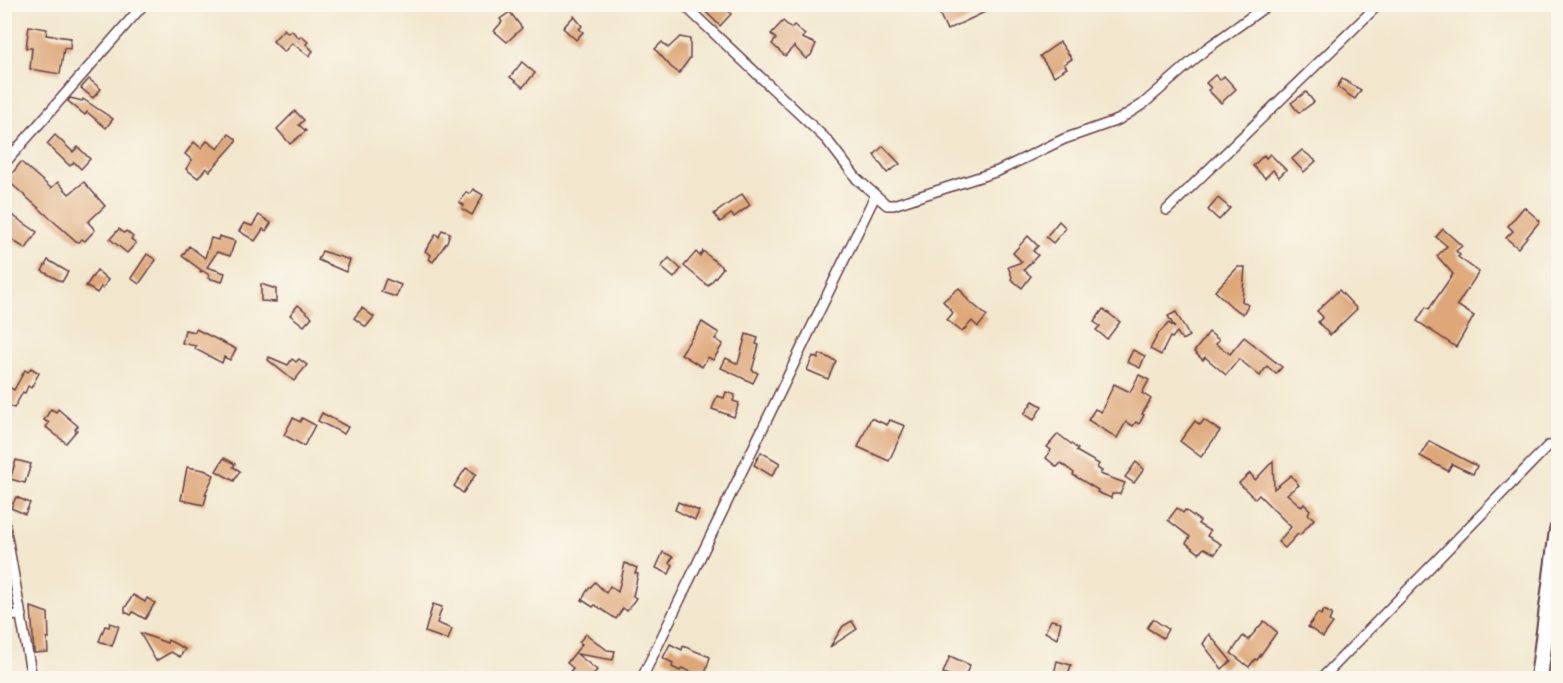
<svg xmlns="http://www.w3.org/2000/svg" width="1563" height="683" font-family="Caveat,sans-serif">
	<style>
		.building { fill: #dea778 }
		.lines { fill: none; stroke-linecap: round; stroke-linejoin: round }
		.street-casing { stroke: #633d43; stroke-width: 12 }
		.highway-casing { stroke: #633d43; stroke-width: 20 }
		.street { stroke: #fff; stroke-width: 9 }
		.highway { stroke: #fff; stroke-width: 16 }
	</style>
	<rect width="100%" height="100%" fill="#fbf7ec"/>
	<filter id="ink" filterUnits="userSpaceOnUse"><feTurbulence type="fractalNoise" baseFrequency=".0167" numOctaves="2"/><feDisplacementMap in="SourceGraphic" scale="12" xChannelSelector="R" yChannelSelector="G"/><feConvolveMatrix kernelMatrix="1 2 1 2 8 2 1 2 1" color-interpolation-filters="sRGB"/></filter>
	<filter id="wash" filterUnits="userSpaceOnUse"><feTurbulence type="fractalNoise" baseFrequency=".008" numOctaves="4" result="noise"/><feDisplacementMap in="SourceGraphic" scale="24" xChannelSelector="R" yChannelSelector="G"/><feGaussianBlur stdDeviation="1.35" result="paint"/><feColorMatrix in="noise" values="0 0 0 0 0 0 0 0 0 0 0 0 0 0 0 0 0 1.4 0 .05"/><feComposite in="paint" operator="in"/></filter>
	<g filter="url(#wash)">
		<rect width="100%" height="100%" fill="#f2e7cd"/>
		<g id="blocks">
			<g class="building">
				<polygon points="709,4 722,4 731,14 720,26 704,10"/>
				<polygon points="935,4 1002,4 947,30"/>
				<polygon points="510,12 522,28 507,42 494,31 502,22 500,19"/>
				<polygon points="574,16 582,26 579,29 583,32 576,40 563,28"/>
				<polygon points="783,21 791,28 794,25 805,35 802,38 816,44 811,55 806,59 794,46 785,56 772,44 776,39 771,34"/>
				<polygon points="29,26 47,29 46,35 71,38 70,49 64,48 60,74 30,69 32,48 26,48"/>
				<polygon points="284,29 288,33 291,30 299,38 301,36 308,42 306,44 313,51 309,56 292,43 284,52 273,41"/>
				<polygon points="680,37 690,39 690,58 679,73 671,67 655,49 662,42 668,48"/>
				<polygon points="1060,42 1072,59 1064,64 1067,68 1054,76 1040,56"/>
				<polygon points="522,62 535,73 523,87 510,77"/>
				<polygon points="1215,75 1220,80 1224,76 1236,89 1221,103 1208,90 1211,88 1206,83"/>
				<polygon points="89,79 101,89 93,98 81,88"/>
				<polygon points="1342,79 1361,90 1355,99 1337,87"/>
				<polygon points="1306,92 1314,102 1299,113 1291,103"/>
				<polygon points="70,98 82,101 83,99 113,119 106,128 87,112 85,115 68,101"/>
				<polygon points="295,111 304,120 299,125 306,131 290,144 277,129"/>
				<polygon points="229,134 236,139 236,142 210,171 206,168 198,178 186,169 192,160 185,154 194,142 201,148 207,141 218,149"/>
				<polygon points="55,135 73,152 78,147 90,159 81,169 74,162 70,166 47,144"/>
				<polygon points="883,146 900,164 887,173 874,155"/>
				<polygon points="1302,150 1316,161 1304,172 1292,159"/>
				<polygon points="1270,154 1286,170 1279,177 1273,170 1265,178 1253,166 1264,155 1266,158"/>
				<polygon points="21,162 51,188 58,182 69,194 84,182 105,206 88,222 95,230 85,241 82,239 79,242 76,241 7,180"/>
				<polygon points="473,189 483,195 472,215 462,209 464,205 459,202 466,192 470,194"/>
				<polygon points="742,194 750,205 734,217 731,214 720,222 714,214"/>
				<polygon points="1218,198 1230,208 1219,220 1208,210"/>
				<polygon points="1524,207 1540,221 1518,248 1506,238 1513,231 1508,226"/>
				<polygon points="12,215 37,232 26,249 4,235 4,226"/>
				<polygon points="259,215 271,223 266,231 263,229 255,241 239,231 244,223 252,226"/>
				<polygon points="1059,221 1066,228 1053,243 1046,237"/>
				<polygon points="119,229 124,233 126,231 133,237 131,239 136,243 127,253 110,239"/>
				<polygon points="1443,229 1462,246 1456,251 1460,255 1458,257 1479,272 1457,305 1474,316 1456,347 1417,321 1426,307 1429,309 1453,274 1437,256 1447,246 1436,237"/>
				<polygon points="442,230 450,233 447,242 433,262 429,259 431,255 425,251 436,234 439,237"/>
				<polygon points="219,236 235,241 230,256 217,252 207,267 225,273 222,282 208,278 209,275 203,271 200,272 201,270 182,256 189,246 205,258 211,238 218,240"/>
				<polygon points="1028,236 1038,246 1033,251 1038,255 1024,270 1031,276 1022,288 1011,279 1012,277 1008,267 1022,262 1013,253"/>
				<polygon points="322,251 350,260 346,272 318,260"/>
				<polygon points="703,251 723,268 708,286 684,266 696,252 700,256"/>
				<polygon points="147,254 156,260 139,284 131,278"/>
				<polygon points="669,258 681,269 674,278 661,267"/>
				<polygon points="48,260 68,272 62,282 42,271"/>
				<polygon points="1238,267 1245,267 1242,301 1248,305 1243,314 1233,308 1215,291"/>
				<polygon points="97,270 108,280 103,288 101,287 97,293 86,286"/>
				<polygon points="386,279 401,285 396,297 381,292"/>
				<polygon points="261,284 276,289 276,302 261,301"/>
				<polygon points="959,288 968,300 987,316 978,327 972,321 962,332 947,320 953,313 943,301"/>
				<polygon points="1339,290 1357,309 1330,335 1318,322 1323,317 1317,311"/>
				<polygon points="298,305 312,317 304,326 290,315"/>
				<polygon points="362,308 374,317 366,327 354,318"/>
				<polygon points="1103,309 1120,322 1107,339 1096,330 1100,326 1094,322"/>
				<polygon points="1176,312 1189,336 1182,340 1177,332 1172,338 1170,337 1161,355 1150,349 1159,333 1169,323 1175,328 1168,316"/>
				<polygon points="702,322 719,333 715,339 723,344 713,360 708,357 702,367 681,354"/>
				<polygon points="196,329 236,349 230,360 224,357 222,363 195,349 196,346 182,343 185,330 195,332"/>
				<polygon points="1209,332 1219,340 1216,344 1230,354 1244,337 1282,367 1276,374 1267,366 1260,376 1239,359 1226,375 1205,357 1203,360 1194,352"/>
				<polygon points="746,334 758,338 756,344 759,345 752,370 758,373 753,383 721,368 726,358 738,364"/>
				<polygon points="1133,350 1145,356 1140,368 1127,362"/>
				<polygon points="820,354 836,361 828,379 807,370 813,356 818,359"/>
				<polygon points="269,357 288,365 292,359 296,362 299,359 307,365 294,381 268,360"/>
				<polygon points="31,368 39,373 31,388 28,386 25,393 23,392 14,408 4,403 4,395 9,387 14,390 25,370 28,372"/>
				<polygon points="1139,375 1149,380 1142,393 1151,399 1142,414 1144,415 1139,424 1136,422 1133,426 1126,422 1117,438 1088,420 1095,409 1101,412 1114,384 1130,392"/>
				<polygon points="726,392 735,395 733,401 739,403 734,417 712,409 717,396 724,398"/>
				<polygon points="1033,401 1042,406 1034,420 1024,414"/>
				<polygon points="51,409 56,412 58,409 78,426 75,429 77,430 66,443 46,427 49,423 44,420"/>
				<polygon points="322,413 348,427 344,434 318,421"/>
				<polygon points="293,418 300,422 302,418 315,425 304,446 284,435"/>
				<polygon points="871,418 887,425 890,420 905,426 889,461 858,447"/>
				<polygon points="1204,420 1220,431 1201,457 1180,441 1195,421 1200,425"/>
				<polygon points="1058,434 1078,449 1076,451 1099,464 1097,468 1102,471 1100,474 1125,483 1120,494 1112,494 1111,498 1097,492 1098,490 1073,475 1074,473 1061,463 1057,467 1046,458 1051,450 1047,447"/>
				<polygon points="1429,441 1477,466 1473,474 1452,464 1448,471 1420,456"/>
				<polygon points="761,452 780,463 772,476 754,465"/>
				<polygon points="224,458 235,464 233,467 240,471 234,481 216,471"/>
				<polygon points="16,460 31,464 25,483 10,479"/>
				<polygon points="1273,461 1274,489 1291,475 1299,485 1287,494 1302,507 1304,504 1310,510 1308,514 1314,519 1300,535 1298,534 1285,548 1278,542 1291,527 1259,495 1255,499 1239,483 1250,473 1255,480"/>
				<polygon points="1136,462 1144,469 1134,483 1125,477"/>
				<polygon points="187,467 204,470 214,475 205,494 207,494 204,505 181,500"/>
				<polygon points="466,468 476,474 463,493 454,486"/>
				<polygon points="16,497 30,503 25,514 11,508"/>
				<polygon points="678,502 699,511 695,520 675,510"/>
				<polygon points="1177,508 1183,513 1185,510 1200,521 1198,524 1210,531 1207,536 1221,544 1215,554 1204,548 1199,553 1186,543 1190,537 1168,520"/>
				<polygon points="663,552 673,557 669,563 673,565 669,574 656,568"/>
				<polygon points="625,563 637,568 635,573 638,574 633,596 636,598 627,611 623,608 616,619 595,605 593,607 582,600 587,591 595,582 606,593 610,586 618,592"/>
				<polygon points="133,595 145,602 147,598 155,603 145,619 133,612 131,615 125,612 125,608"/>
				<polygon points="433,604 442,607 437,623 452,629 448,640 425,632"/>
				<polygon points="31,607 48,613 49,639 47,638 48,652 34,653"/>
				<polygon points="1324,610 1332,614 1329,621 1333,623 1323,637 1308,627 1318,613 1321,615"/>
				<polygon points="1153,619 1168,629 1163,638 1147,628"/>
				<polygon points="1051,620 1061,622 1057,639 1045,632"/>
				<polygon points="852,621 857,629 830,647 843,626"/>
				<polygon points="1264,621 1277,632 1257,660 1255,659 1249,667 1231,653 1243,636 1248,640"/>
				<polygon points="110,623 119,626 112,646 99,641 105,626 109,627"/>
				<polygon points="140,633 167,643 168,640 185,649 180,657 171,652 156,661"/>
				<polygon points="586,634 607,650 615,651 613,660 577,654 597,670 590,678 565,678 573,668 567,663 582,644 579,642"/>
				<polygon points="1209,634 1231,661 1222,669 1203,644"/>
				<polygon points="670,644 682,650 683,646 710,657 704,678 682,668 680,671 672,667 673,663 663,658"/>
				<polygon points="950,656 970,665 964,678 955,678 943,673"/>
				<polygon points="1057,661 1071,665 1067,678 1053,678"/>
			</g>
		</g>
	</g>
	<g filter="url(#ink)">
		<use href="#blocks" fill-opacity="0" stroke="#633d43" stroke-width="1.5"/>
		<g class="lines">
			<defs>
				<g id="street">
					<polyline points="683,4 827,140 857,179 887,205 893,205 998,171 1064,139 1118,120 1143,104 1206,49 1269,4"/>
					<polyline points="4,164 144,4"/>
					<polyline points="1167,210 1379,4"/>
					<polyline points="4,520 32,678"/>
					<polyline points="4,616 22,615"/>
					<polyline points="642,678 875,196"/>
					<polyline points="1322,678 1548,446 1558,445"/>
				</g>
				<polyline id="highway" points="1539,678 1558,530"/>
			</defs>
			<use href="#street" class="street-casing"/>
			<use href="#highway" class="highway-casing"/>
			<use href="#street" class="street"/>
			<use href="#highway" class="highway"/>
		</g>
	</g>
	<rect width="1563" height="683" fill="none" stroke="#fbf7ec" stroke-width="24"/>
</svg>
